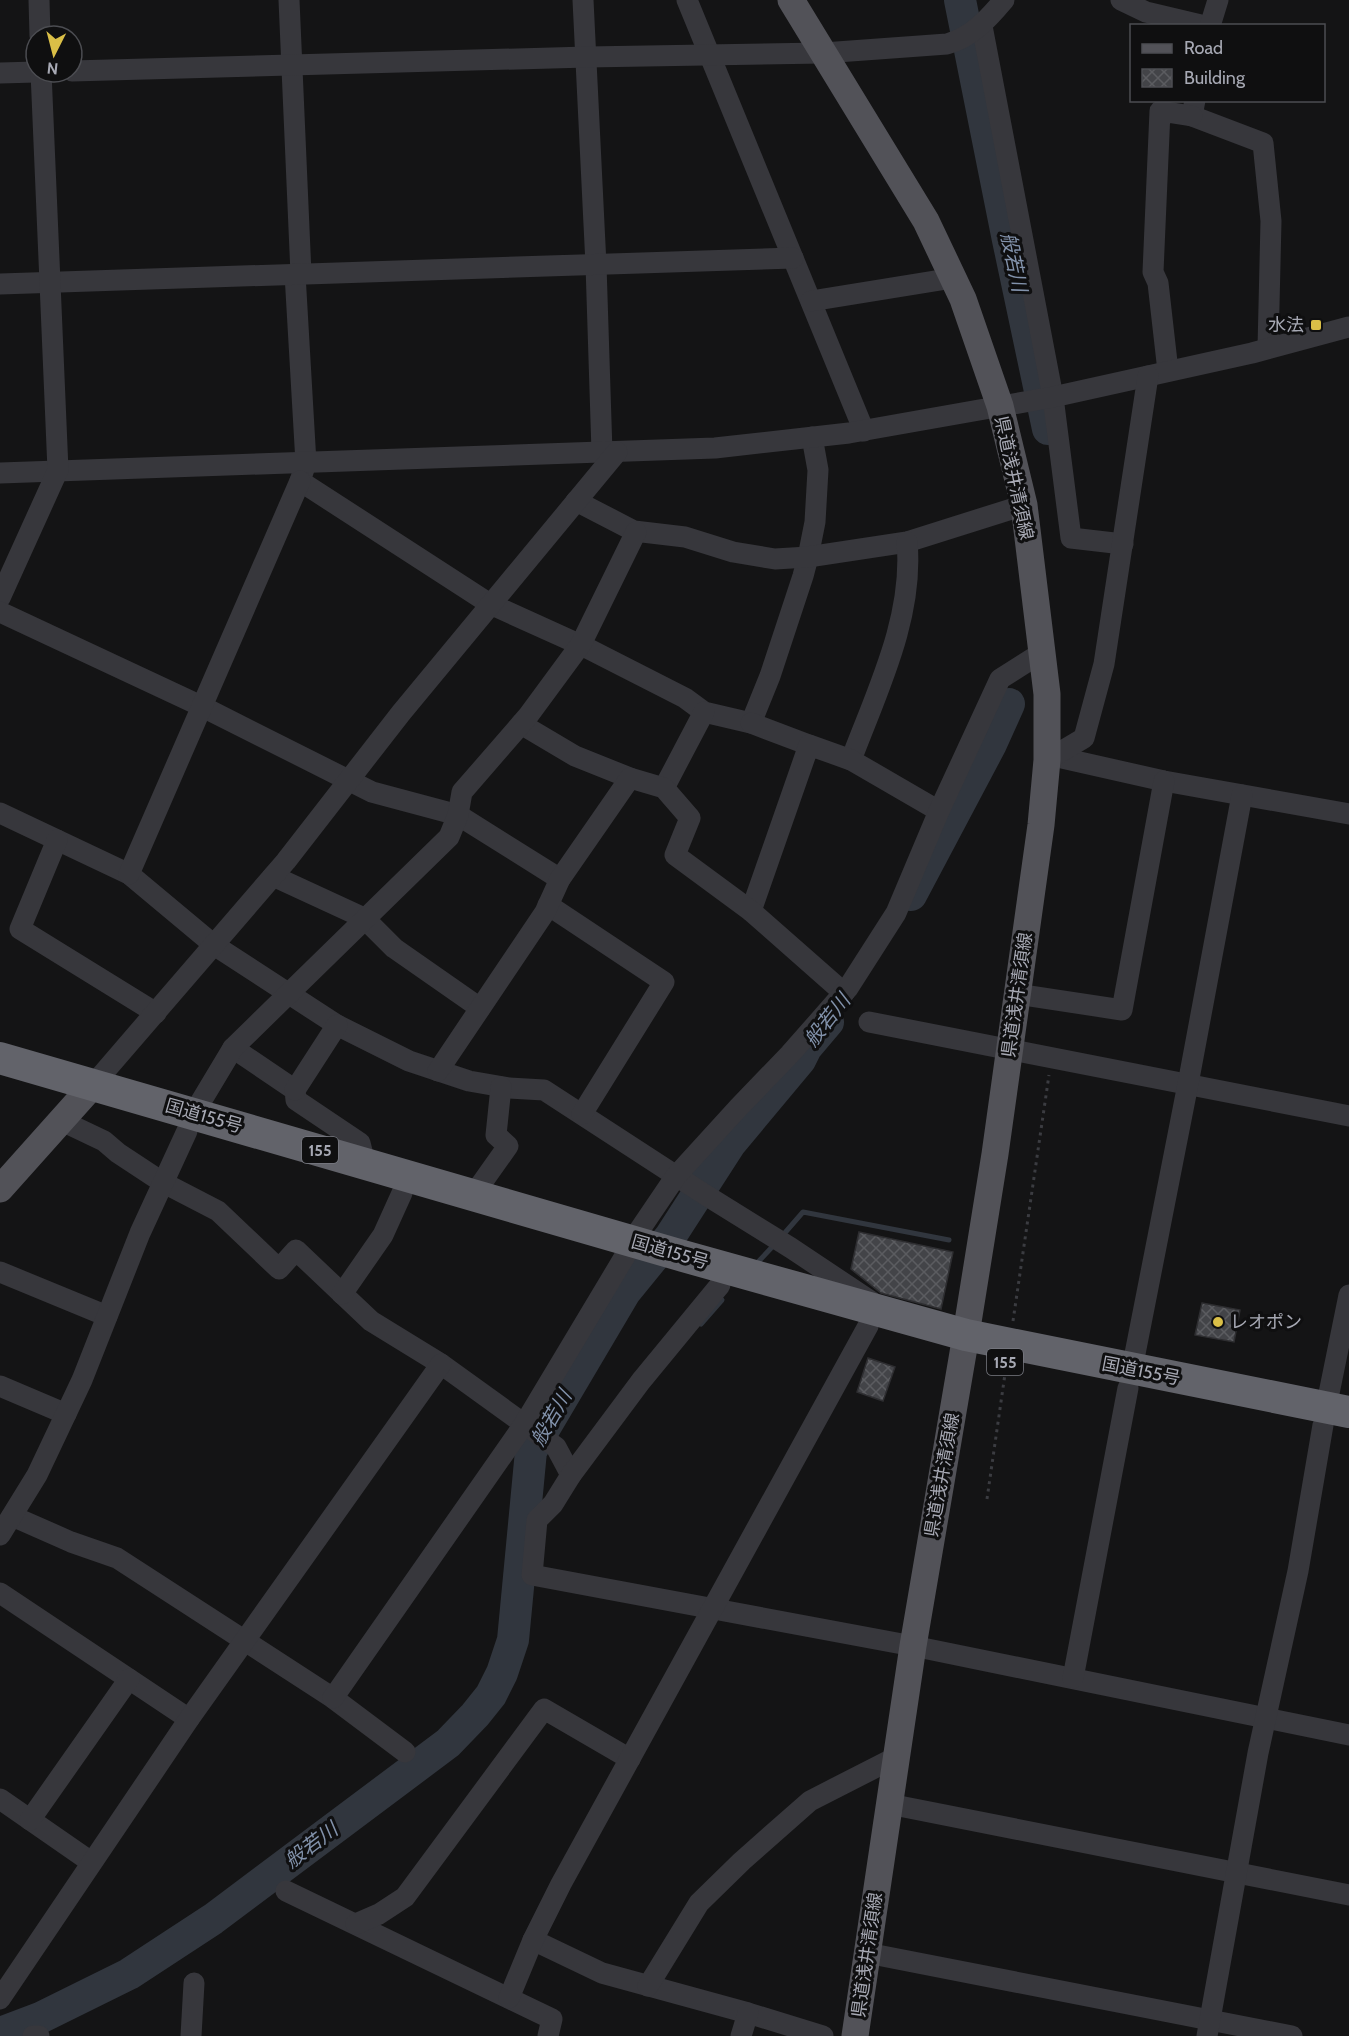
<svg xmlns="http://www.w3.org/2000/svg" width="1349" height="2036" font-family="Cabin,'Noto Sans JP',sans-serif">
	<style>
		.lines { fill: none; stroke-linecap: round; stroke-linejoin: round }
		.stream { stroke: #31363e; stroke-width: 5 }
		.river { stroke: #31363e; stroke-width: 32 }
		.building { fill: url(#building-cross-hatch); stroke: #2e2e31; stroke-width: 1.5 }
		.path { stroke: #3b3c41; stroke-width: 3; stroke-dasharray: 3 4.5; stroke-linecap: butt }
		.minor { stroke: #37373c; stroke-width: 21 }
		.major { stroke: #525258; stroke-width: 27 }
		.highway { stroke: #62636a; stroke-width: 32 }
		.poi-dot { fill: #dabf47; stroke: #0f0f10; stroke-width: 2 }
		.labels { text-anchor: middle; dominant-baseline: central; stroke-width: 6; stroke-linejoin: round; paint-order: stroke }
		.shield { fill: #0f0f10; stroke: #797b83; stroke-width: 1.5 }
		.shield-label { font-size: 16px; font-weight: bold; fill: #a7a9b4 }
		.poi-label { font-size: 18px; fill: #a7a9b4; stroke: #0f0f10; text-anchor: end }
		.street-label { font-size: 18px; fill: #a7a9b4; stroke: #0f0f10 }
		.water-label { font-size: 20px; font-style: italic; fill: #8292ab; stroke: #0f0f10 }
	</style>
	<defs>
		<pattern id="building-cross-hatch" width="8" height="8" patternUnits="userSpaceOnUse" patternTransform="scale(1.5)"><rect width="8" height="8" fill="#434448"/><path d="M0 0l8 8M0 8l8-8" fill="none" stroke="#5b5c60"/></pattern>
	</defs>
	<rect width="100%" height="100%" fill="#141415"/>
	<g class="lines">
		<g class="stream">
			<polyline points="783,1235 803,1212 949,1240"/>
			<polyline points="758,1262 774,1245"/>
			<polyline points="701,1324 722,1300"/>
		</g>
		<g class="river">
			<polyline points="960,0 1008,240 1048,429"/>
			<polyline points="911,895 991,744 1009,704"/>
			<polyline points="0,2033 40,2018 129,1974 213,1919 448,1743 475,1715 491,1695 502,1673 513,1640 531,1451 625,1292 670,1237 730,1144 800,1060 806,1048 828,1022"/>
		</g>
	</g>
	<g class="building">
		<polygon points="859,1232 953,1252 941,1309 881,1293 851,1269"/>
		<polygon points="1202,1303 1240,1310 1234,1342 1195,1335"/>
		<polygon points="868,1358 895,1367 883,1401 857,1392"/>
	</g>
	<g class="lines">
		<g class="path">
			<polyline points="1013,1321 1049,1075"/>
			<polyline points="987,1499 1006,1367"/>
		</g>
		<g class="minor">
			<polyline points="39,0 40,36"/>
			<polyline points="289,0 301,274"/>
			<polyline points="583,0 596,265 602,452"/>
			<polyline points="687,0 864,431"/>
			<polyline points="1121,0 1146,12 1205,26"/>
			<polyline points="982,26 1053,397 1071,538 1123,544"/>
			<polyline points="1210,26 1218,0"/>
			<path d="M 72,71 L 587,57 L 823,53 L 947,44 C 972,37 988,19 1004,0"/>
			<polyline points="0,73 36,72"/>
			<polyline points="1195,100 1192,116 1263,143 1271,221 1268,348"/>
			<polyline points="295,274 306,463 300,481 490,604 583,646 685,698 704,712 751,723 770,676 803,576 808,557 815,522 818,470 812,437"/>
			<polyline points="0,284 793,258"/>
			<polyline points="811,301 953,278"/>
			<polyline points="1168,371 1158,283 1153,272 1160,111 1192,116"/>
			<polyline points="0,473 715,448 849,433 1053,397 1252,353 1349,327"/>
			<polyline points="576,501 634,531 685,537 733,552 775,559 808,557 907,542 1024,505"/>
			<polyline points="0,598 58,470 41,72"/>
			<polyline points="0,612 201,706 372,792 458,815 560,879"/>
			<polyline points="751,723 809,745"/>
			<polyline points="521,724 575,756 630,778"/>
			<polyline points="1053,756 1164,781 1349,814"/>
			<path d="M 851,760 C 877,691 914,617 907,542"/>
			<polyline points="1047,760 1084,738 1104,664 1148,376"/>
			<polyline points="664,788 704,712"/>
			<polyline points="0,813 129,874 214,945 337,1025 409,1061 469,1081 509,1088 544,1090 704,1194 791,1248 872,1302"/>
			<polyline points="57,840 20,929 156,1013"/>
			<polyline points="129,874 300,481"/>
			<polyline points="273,876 364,918 394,948 480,1008"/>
			<polyline points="548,905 664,982 582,1114"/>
			<polyline points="751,911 809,745 851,760 939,811"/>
			<polyline points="1016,994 1122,1010 1164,781"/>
			<polyline points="869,1022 1349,1116"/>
			<polyline points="233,1048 295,1090 296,1100 360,1143 365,1163"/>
			<polyline points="438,1071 545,912 560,879 630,778 664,788 690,818 675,855 751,911 844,993"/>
			<polyline points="93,1085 286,861 401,713 617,452"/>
			<polyline points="295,1090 337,1025"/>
			<polyline points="194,1113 233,1048 449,837 458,815 462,792 528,716 581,644 636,532"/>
			<polyline points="62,1121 104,1141 118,1153 162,1182 218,1211 279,1269 296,1250 371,1321 441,1364 556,1447 571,1475"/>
			<polyline points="474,1194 508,1146 496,1135 501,1087"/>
			<polyline points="632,1241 676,1176 738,1108 790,1054 848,988 896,913 939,811 1000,679 1041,653"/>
			<polyline points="0,1272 107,1316"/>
			<polyline points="720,1285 641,1381 571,1475 553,1504 537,1520 532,1575 913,1646 1349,1735"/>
			<polyline points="342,1294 383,1235 402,1193"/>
			<polyline points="1132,1369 1188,1084 1242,795"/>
			<polyline points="0,1386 66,1414"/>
			<polyline points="1326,1408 1349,1295"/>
			<polyline points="12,1516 71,1542 117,1558 333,1698 405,1752"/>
			<polyline points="0,1535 37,1475 82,1380 140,1233 187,1131"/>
			<polyline points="0,1593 189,1719"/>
			<polyline points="1073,1678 1128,1388"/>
			<polyline points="333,1698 525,1423 625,1256"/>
			<polyline points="0,1799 91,1862"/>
			<polyline points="889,1804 1349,1895"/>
			<polyline points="30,1820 129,1679"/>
			<polyline points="286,1891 552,2019 548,2036"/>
			<polyline points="356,1924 379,1914 405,1897 544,1709 630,1759"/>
			<polyline points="533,1940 602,1973 748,2013 823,2036"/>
			<polyline points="867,1953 1292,2036"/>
			<polyline points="648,1986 699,1903 742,1861 810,1801 896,1757"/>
			<polyline points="509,1998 533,1940 561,1884 868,1326"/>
			<polyline points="0,1999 189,1719 441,1364"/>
			<polyline points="33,2036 39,2036"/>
			<polyline points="191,2036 194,1983"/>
			<polyline points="741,2036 748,2013"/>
			<polyline points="1207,2036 1258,1753 1298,1571 1323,1425"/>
		</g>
		<g class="major">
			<polyline points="791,0 926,221 963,299 1000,406 1024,505 1047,694 1047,760 1041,825 995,1154 963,1353 913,1646 855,2036"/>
			<polyline points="0,1189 93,1085"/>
		</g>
		<polyline class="highway" points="0,1058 676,1254 966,1335 1349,1412"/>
	</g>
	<g class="poi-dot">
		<rect x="1310" y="319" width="12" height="12" rx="3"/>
		<circle cx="1218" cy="1322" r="6"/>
	</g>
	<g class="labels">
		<g class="shield">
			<rect x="302" y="1137" width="36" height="26" rx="4.5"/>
			<rect x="987" y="1349" width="36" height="26" rx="4.5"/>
		</g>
		<g class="shield-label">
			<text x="320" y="1150">155</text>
			<text x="1005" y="1362">155</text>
		</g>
		<g class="poi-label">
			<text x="1304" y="325">水法</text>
			<text x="1230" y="1322" text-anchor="start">レオポン</text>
		</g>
		<g class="street-label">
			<text transform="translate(1014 478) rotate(78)">県道浅井清須線</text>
			<text transform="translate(1017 995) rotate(-82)">県道浅井清須線</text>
			<text transform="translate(204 1116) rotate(16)">国道155号</text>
			<text transform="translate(670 1252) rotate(16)">国道155号</text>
			<text transform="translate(1141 1371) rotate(11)">国道155号</text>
			<text transform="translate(942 1475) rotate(-80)">県道浅井清須線</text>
			<text transform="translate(867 1955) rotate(-82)">県道浅井清須線</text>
		</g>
		<g class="water-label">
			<text transform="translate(1014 262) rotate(78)">般若川</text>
			<text transform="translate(827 1020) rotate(-52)">般若川</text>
			<text transform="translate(551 1418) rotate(-60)">般若川</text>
			<text transform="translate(311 1845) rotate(-37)">般若川</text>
		</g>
	</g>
	<rect x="1130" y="24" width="195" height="78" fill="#0f0f10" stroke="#4c4d52" stroke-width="1.5"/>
	<rect x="1142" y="44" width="30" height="9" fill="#525258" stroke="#4c4d52" stroke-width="1.5"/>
	<text x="1184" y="54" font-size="18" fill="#a7a9b4">Road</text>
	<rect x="1142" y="69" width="30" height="18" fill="url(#building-cross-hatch)" stroke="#4c4d52" stroke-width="1.5"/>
	<text x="1184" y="84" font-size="18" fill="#a7a9b4">Building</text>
	<g transform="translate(54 54) rotate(186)"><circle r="28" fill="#0f0f10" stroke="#4c4d52" stroke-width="1.5"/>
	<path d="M0-4.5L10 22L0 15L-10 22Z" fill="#dabf47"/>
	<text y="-9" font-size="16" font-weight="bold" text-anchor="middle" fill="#a7a9b4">N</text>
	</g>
</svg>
